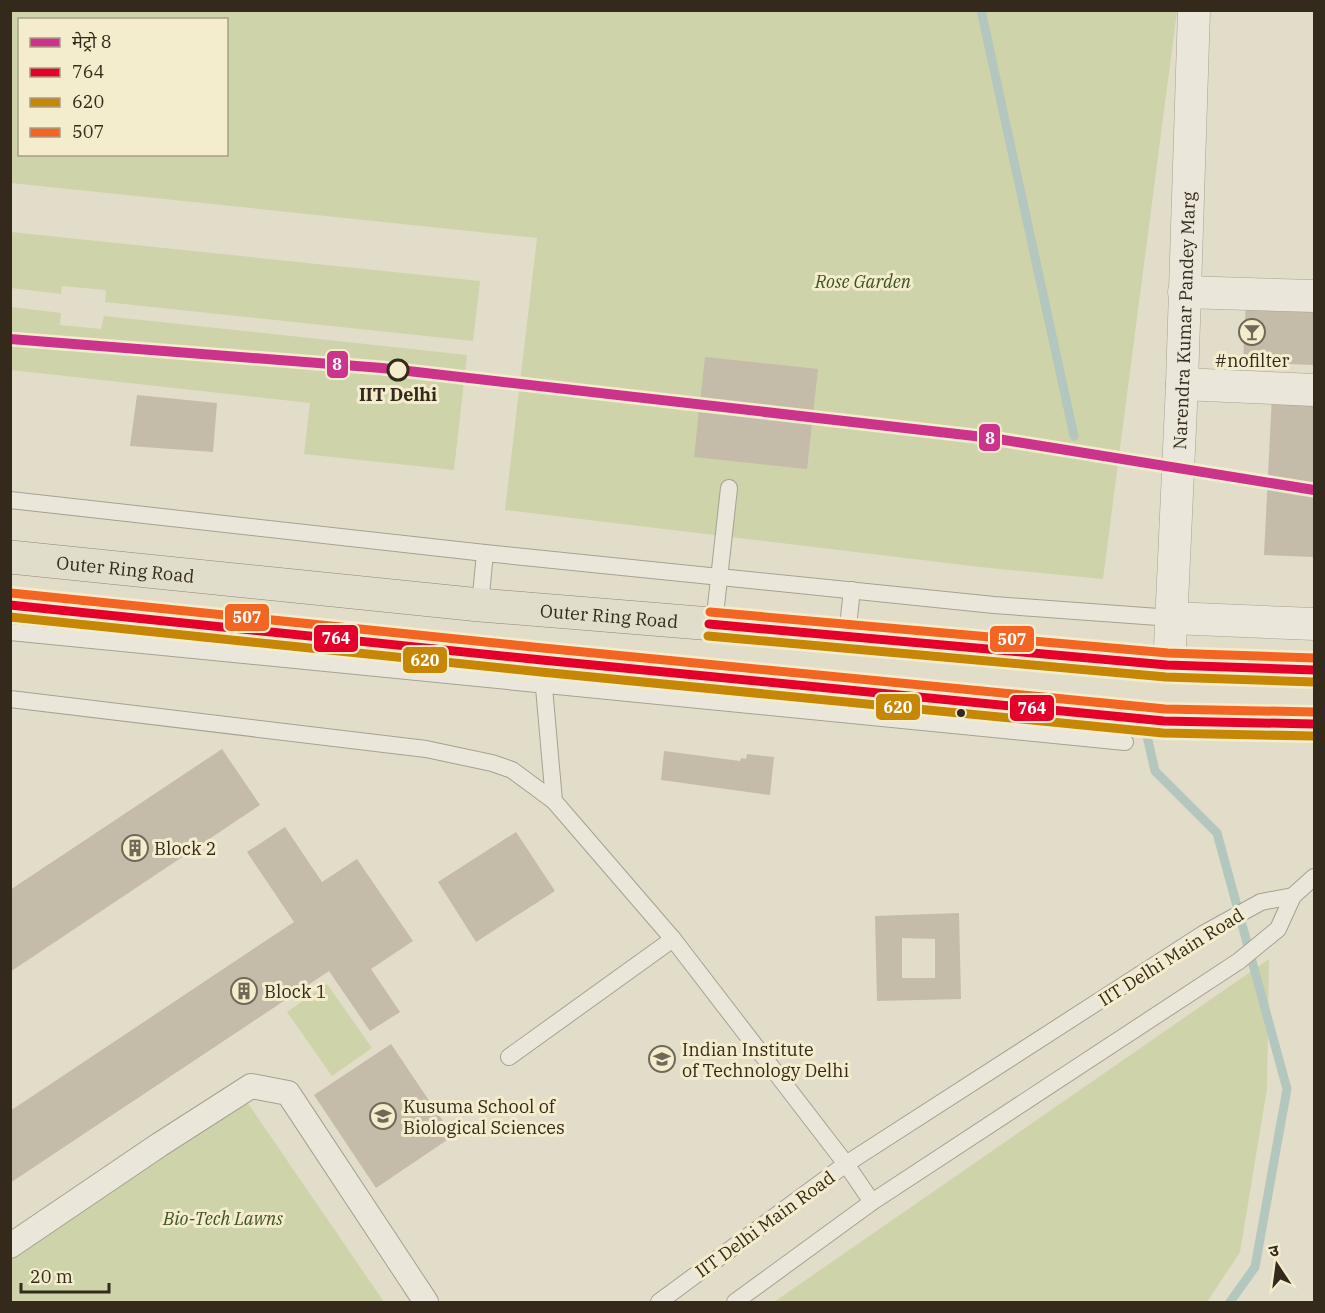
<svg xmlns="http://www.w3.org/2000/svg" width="1325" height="1313" font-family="'IBM Plex Serif','Noto Sans Devanagari',serif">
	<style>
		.green { fill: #ced3aa; fill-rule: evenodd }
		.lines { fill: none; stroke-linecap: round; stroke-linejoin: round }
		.stream { stroke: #b4c7be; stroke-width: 9 }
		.building { fill: #c5bba9; fill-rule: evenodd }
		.service-casing { stroke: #a6a192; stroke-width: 18 }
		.pedestrian-casing { stroke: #a6a192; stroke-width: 26 }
		.minor-casing { stroke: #a6a192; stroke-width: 33 }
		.primary-casing { stroke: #8c8678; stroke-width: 34 }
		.service { stroke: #eae6da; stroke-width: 16 }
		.pedestrian { stroke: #eae6da; stroke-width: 24 }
		.minor { stroke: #eae6da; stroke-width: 32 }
		.primary { stroke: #e1ddcb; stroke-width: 33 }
		.bus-1-casing { stroke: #f4edcd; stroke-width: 14 }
		.bus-2-casing { stroke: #f4edcd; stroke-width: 14 }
		.bus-3-casing { stroke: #f4edcd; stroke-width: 14 }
		.bus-1 { stroke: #e4002b; stroke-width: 9 }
		.bus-2 { stroke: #c68707; stroke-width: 9 }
		.bus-3 { stroke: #f26522; stroke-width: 9 }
		.metro-1-casing { stroke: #f4edcd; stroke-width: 15 }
		.metro-1 { stroke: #cc338b; stroke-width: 10 }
		.stop-dot { fill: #f4edcd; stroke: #342a1b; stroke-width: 3 }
		.bus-dot { fill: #342a1b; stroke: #f4edcd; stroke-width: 2 }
		.labels { text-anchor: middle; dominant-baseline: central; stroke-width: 6; stroke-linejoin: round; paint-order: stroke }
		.park-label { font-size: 18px; font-style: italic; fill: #3f5022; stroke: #f4edcd }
		.street-label { font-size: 18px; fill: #342a1b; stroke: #f4edcd }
		.poi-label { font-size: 18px; fill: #342a1b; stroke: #f4edcd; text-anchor: start }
		.stop-label { font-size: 18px; font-weight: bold; fill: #342a1b; stroke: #f4edcd }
		.line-badge { stroke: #f4edcd; stroke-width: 2 }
		.badge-label { font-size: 16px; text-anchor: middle; font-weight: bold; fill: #fff }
	</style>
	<rect width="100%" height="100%" fill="#e2ddc8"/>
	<g class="green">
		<path d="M 11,11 L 1177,11 L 1103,579 L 980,567 L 505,510 L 537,238 L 11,183 ZM 20,20 L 226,20 L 226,154 L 20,154 Z"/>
		<polygon points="11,232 480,281 473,341 105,302 106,290 62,286 61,294 11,288"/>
		<polygon points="11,307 61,313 60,325 101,329 104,316 467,355 454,470 304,454 310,403 11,370"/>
		<polygon points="1269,959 1267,1089 1240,1252 1207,1302 774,1302"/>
		<polygon points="327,984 372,1048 332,1076 287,1012"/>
		<polygon points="245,1099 384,1302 11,1302 11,1258"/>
	</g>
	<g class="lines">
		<g class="stream">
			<polyline points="981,10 1074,436"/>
			<polyline points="1147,736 1155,771 1217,833 1287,1089 1255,1267 1230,1302"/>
		</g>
	</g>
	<g class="building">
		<polygon points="1246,300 1314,303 1314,365 1243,362"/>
		<polygon points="705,357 818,369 807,469 694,457"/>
		<polygon points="137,395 217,403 213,452 130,446"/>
		<polygon points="1272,395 1314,397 1314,557 1264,555"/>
		<polygon points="222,749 260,805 10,972 10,890"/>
		<polygon points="664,751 740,761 741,758 746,759 747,754 774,757 770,795 661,780"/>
		<polygon points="285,827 322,882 357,859 413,941 371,969 400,1012 370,1031 329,971 10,1183 10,1111 294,922 247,852"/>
		<polygon points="516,832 555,891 476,942 438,882"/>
		<path d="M 959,913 L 961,999 L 877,1001 L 875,916 ZM 902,938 L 935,939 L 935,978 L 902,978 Z"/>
		<polygon points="391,1044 453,1136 376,1188 314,1095"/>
	</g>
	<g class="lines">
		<defs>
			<g id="service">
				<polyline points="10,500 485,553 994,605 1172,618"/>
				<polyline points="480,605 485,553"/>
				<polyline points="714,624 729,488"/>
				<polyline points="10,632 1125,742"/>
				<polyline points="847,635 852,590"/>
				<polyline points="543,676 554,801"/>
				<polyline points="10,699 426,749 492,763 512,770 554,801 673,939 846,1164 872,1202"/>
				<polyline points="509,1057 673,939"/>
				<polyline points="659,1302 846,1164 1203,934 1261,902 1293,896"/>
				<polyline points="735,1302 872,1202 1239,961 1278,929 1293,896 1314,877"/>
			</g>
			<polyline id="pedestrian" points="10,1246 159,1145 251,1086 288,1093 426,1302"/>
			<g id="minor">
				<polyline points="1184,292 1314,296"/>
				<polyline points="1182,384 1314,390"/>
				<polyline points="1172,618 1314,624"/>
				<path id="s1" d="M 1167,665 L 1170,647 L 1182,384 L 1194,10"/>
			</g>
			<g id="primary">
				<path id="s2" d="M 10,557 L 480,605 L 847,635 L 1167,665 L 1314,670"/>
				<polyline points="10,605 542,660 1164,721 1314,724"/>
			</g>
		</defs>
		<use href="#service" class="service-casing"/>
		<use href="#pedestrian" class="pedestrian-casing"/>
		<use href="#minor" class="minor-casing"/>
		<use href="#primary" class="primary-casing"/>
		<use href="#service" class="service"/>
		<use href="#pedestrian" class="pedestrian"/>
		<use href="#minor" class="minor"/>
		<use href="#primary" class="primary"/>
		<defs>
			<g id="bus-1">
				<polyline points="10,605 542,660 1164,721 1314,724"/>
				<polyline points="709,624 1167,665 1314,670"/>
			</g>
			<g id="bus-2">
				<polyline points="10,617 541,672 1163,733 1314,736"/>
				<polyline points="708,636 1166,677 1314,682"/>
			</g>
			<g id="bus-3">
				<polyline points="11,593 543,648 1165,709 1314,712"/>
				<polyline points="710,612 1168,653 1314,658"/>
			</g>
		</defs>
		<use href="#bus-1" class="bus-1-casing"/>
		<use href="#bus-2" class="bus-2-casing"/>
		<use href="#bus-3" class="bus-3-casing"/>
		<use href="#bus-1" class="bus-1"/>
		<use href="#bus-2" class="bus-2"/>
		<use href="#bus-3" class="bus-3"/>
		<defs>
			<polyline id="metro-1" points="10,339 382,368 992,438 1314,490"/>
		</defs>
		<use href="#metro-1" class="metro-1-casing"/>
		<use href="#metro-1" class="metro-1"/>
	</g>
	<defs>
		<symbol id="bar-ring" viewBox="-11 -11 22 22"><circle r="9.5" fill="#f4edcd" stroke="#716958" stroke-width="1.5"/><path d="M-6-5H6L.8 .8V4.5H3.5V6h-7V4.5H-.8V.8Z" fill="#716958"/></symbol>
		<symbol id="building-ring" viewBox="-11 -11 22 22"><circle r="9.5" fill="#f4edcd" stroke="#716958" stroke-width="1.5"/><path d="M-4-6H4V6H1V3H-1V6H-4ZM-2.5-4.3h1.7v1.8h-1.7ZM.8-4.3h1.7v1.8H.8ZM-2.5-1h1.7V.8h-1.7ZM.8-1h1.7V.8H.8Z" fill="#716958"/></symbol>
		<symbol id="university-ring" viewBox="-11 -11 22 22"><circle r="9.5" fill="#f4edcd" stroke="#716958" stroke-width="1.5"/><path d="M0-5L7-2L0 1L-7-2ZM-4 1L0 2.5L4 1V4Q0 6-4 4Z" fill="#716958"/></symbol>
	</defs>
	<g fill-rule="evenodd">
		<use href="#bar-ring" x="1237" y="317" width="30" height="30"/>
		<use href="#building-ring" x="120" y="833" width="30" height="30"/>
		<use href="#building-ring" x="229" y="976" width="30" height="30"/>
		<use href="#university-ring" x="647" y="1044" width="30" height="30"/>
		<use href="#university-ring" x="368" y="1101" width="30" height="30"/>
	</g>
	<circle class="stop-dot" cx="398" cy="370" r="10"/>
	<circle class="bus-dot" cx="961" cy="713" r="5"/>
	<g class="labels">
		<g class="park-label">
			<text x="863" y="281">Rose Garden</text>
			<text x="223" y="1218">Bio-Tech Lawns</text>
		</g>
		<g class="street-label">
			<text stroke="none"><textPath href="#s1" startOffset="345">Narendra Kumar Pandey Marg</textPath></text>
			<text stroke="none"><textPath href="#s2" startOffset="116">Outer Ring Road</textPath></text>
			<text stroke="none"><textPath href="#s2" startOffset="602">Outer Ring Road</textPath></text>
			<text transform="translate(1171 957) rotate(-32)">IIT Delhi Main Road</text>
			<text transform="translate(765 1224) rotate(-36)">IIT Delhi Main Road</text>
		</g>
		<g class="poi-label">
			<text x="1252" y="360" text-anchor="middle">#nofilter</text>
			<text x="154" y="848">Block 2</text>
			<text x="264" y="991">Block 1</text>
			<text x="682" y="1049">Indian Institute<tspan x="682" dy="21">of Technology Delhi</tspan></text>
			<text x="403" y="1106">Kusuma School of<tspan x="403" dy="21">Biological Sciences</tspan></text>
		</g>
		<g class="stop-label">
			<text x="398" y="394">IIT Delhi</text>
		</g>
	</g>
	<g class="line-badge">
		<rect x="326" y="350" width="23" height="29" rx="6" fill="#cc338b"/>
		<rect x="978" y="423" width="23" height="29" rx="6" fill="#cc338b"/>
		<rect x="224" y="603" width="46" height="29" rx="6" fill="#f26522"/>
		<rect x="313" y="624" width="46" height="29" rx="6" fill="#e4002b"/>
		<rect x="989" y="625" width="46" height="28" rx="6" fill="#f26522"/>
		<rect x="402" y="646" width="46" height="28" rx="6" fill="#c68707"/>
		<rect x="875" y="693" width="46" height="28" rx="6" fill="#c68707"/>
		<rect x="1009" y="694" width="46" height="28" rx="6" fill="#e4002b"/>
	</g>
	<g class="badge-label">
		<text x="337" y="370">8</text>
		<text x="990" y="444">8</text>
		<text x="247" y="623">507</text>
		<text x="336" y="644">764</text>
		<text x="1012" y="645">507</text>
		<text x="425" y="666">620</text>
		<text x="898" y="713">620</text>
		<text x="1032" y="714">764</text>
	</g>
	<rect width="1325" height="1313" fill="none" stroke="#342a1b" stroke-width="24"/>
	<rect x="18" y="18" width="210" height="138" fill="#f4edcd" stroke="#a79f86" stroke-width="1.5"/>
	<rect x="30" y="38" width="30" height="9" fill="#cc338b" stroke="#a79f86" stroke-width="1.5"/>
	<text x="72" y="48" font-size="18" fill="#342a1b">मेट्रो 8</text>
	<rect x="30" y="68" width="30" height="9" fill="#e4002b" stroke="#a79f86" stroke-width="1.5"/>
	<text x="72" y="78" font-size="18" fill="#342a1b">764</text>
	<rect x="30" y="98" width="30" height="9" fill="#c68707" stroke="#a79f86" stroke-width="1.5"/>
	<text x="72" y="108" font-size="18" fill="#342a1b">620</text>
	<rect x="30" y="128" width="30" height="9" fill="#f26522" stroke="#a79f86" stroke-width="1.5"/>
	<text x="72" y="138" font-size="18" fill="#342a1b">507</text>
	<g transform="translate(1277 1265) rotate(347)" stroke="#f4edcd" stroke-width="4.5" paint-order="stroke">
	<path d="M0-4.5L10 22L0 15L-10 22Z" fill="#342a1b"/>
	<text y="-9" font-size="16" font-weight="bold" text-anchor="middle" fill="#342a1b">उ</text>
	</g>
	<path d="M21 1283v9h88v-9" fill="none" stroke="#342a1b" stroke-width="3"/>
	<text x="30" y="1283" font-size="18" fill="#342a1b" stroke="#f4edcd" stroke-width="4.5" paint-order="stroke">20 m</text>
</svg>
